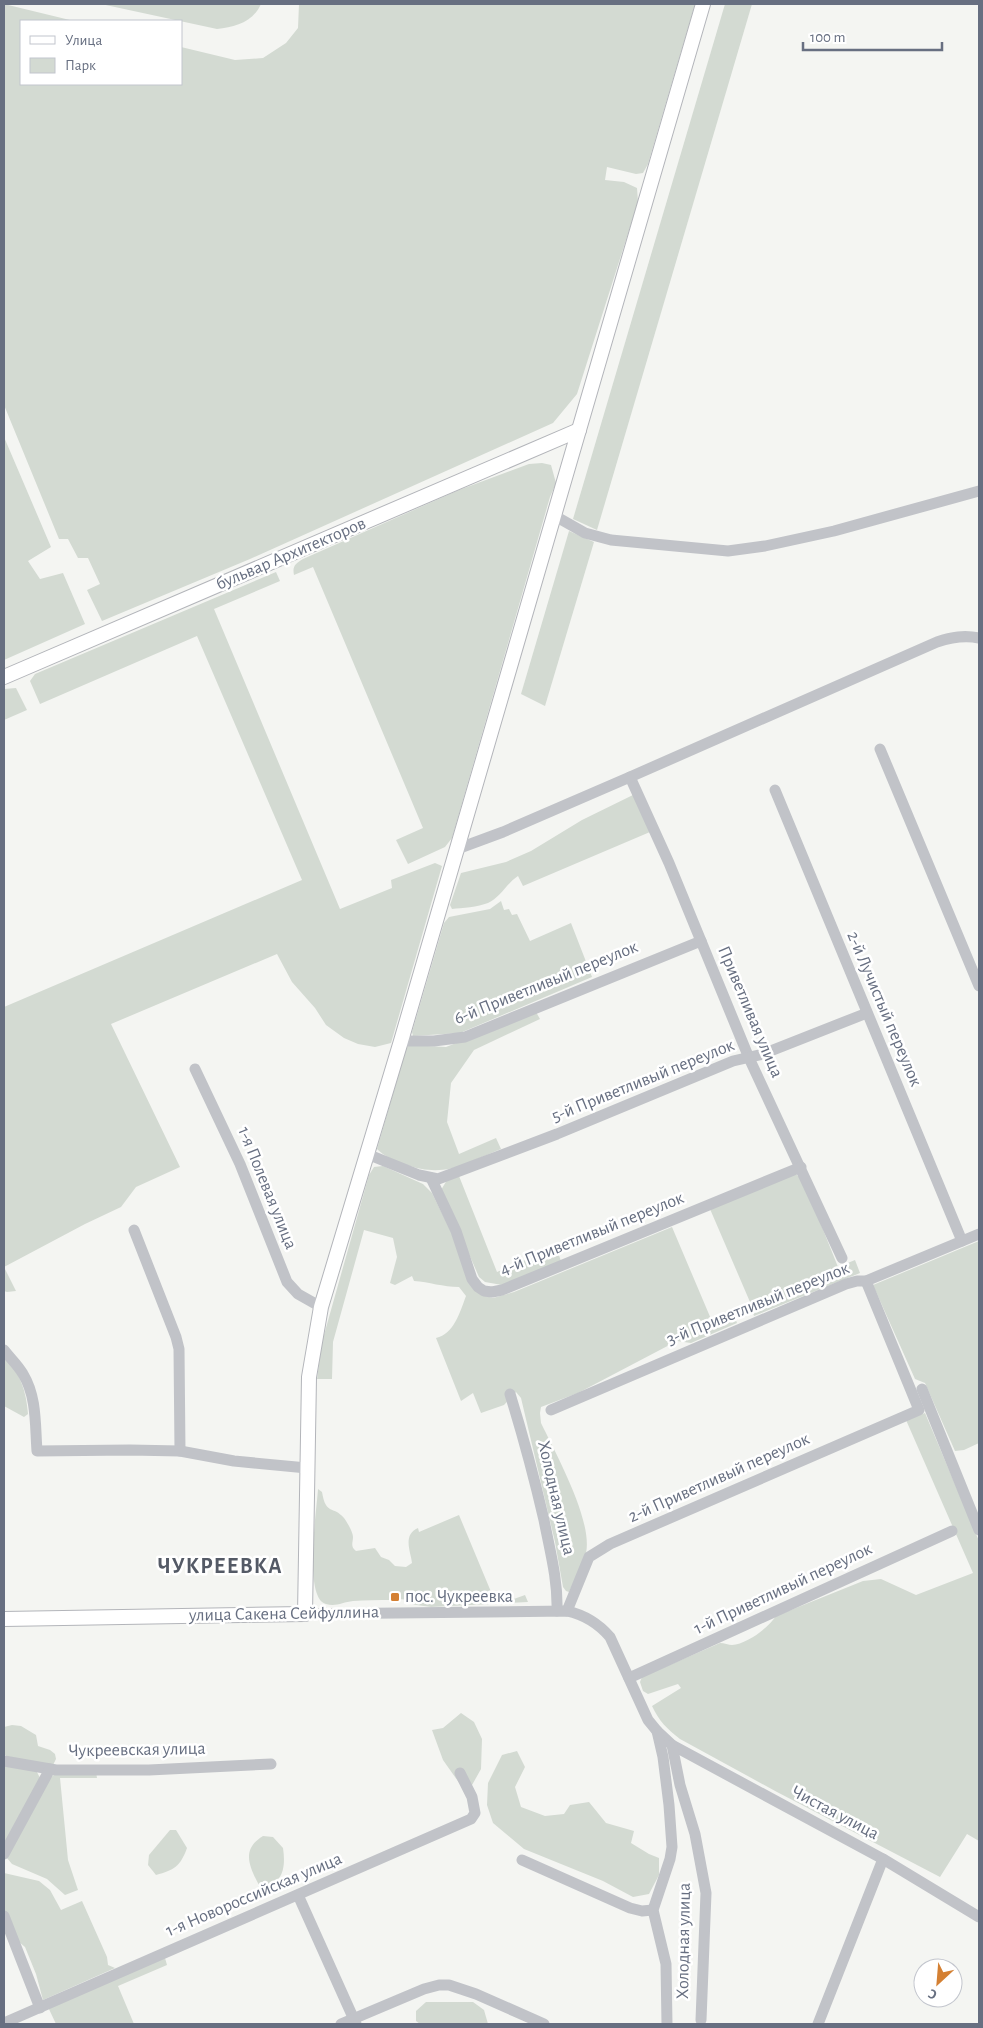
<svg xmlns="http://www.w3.org/2000/svg" width="983" height="2028" font-family="'Alegreya Sans',sans-serif">
	<style>
		.green { fill: #d3dad2 }
		.lines { fill: none; stroke-linecap: round; stroke-linejoin: round }
		.major-casing { stroke: #b3b5ba; stroke-width: 16 }
		.minor { stroke: #c1c3c8; stroke-width: 11 }
		.major { stroke: #fff; stroke-width: 14 }
		.poi-dot { fill: #d48033; stroke: #fff; stroke-width: 2 }
		.labels { text-anchor: middle; dominant-baseline: central; stroke-width: 5; stroke-linejoin: round; paint-order: stroke }
		.street-label { font-size: 18px; fill: #676f81; stroke: #fff }
		.poi-label { font-size: 18px; fill: #676f81; stroke: #fff; text-anchor: start }
		.district-label { font-size: 22px; font-weight: bold; letter-spacing: 1px; fill: #545a66; stroke: #fff }
	</style>
	<rect width="100%" height="100%" fill="#f4f5f2"/>
	<g class="green">
		<polygon points="4,4 74,21 21,21 21,84 181,84 181,47 235,60 263,58 286,43 298,28 299,4 695,4 648,164 643,173 636,174 607,167 605,180 624,182 637,188 638,202 577,394 553,423 250,559 102,621 87,590 100,584 88,558 78,558 68,539 59,539 4,405"/>
		<path d="M 101,4 L 261,4 C 253,22 235,27 217,29 Z"/>
		<polygon points="725,4 752,4 597,530 573,519"/>
		<polygon points="4,437 51,547 28,561 40,579 63,573 85,624 4,660"/>
		<path d="M 542,463 L 551,465 L 556,483 L 550,497 L 452,838 L 445,847 L 408,864 L 396,840 L 423,828 L 313,567 L 294,575 C 292,566 296,563 303,559 L 459,490 L 529,464 Z"/>
		<polygon points="569,531 594,542 545,706 521,694"/>
		<polygon points="276,572 280,581 214,609 340,909 392,888 391,880 435,863 442,866 391,1043 375,1047 358,1044 344,1038 326,1025 315,1008 292,982 277,954 111,1024 180,1167 136,1187 121,1207 85,1224 4,1267 16,1291 7,1292 4,1291 4,1007 302,880 197,636 40,704 30,681 35,674"/>
		<polygon points="16,688 27,710 4,720 4,689"/>
		<path d="M 635,794 L 650,832 L 523,886 L 518,876 C 507,883 500,898 488,903 C 478,907 462,908 452,909 L 450,905 L 461,873 L 506,862 L 531,851 L 582,820 Z"/>
		<polygon points="501,901 504,910 509,909 512,915 517,914 530,941 571,923 592,977 460,1033 413,1036 412,1032 444,923 449,917 490,909"/>
		<path d="M 536,1012 L 540,1019 L 474,1050 L 451,1083 L 447,1122 L 459,1154 L 496,1138 L 501,1149 C 463,1164 445,1179 404,1164 C 394,1160 385,1157 377,1149 L 406,1049 L 409,1045 L 446,1047 Z"/>
		<path d="M 383,1166 L 423,1184 L 432,1193 L 482,1295 L 493,1298 L 514,1292 L 672,1227 L 711,1319 L 732,1310 L 737,1323 L 691,1343 L 677,1341 L 578,1393 L 541,1407 L 540,1413 L 541,1423 C 556,1454 593,1521 586,1553 C 584,1566 574,1580 569,1592 L 566,1591 L 563,1587 L 555,1542 L 521,1398 L 516,1392 L 504,1405 L 481,1413 L 473,1393 L 461,1401 L 436,1338 C 454,1334 460,1312 466,1296 L 459,1287 C 443,1287 429,1282 414,1281 L 412,1276 L 395,1285 L 390,1283 L 397,1257 L 393,1238 L 364,1230 L 333,1342 L 332,1379 L 317,1379 L 322,1342 L 369,1175 L 374,1167 Z"/>
		<polygon points="795,1173 804,1182 838,1267 855,1260 860,1273 754,1316 750,1302 710,1209"/>
		<polygon points="459,1176 497,1272 556,1247 561,1261 502,1285 485,1282 479,1277 441,1190 447,1180"/>
		<polygon points="979,1241 979,1443 964,1450 955,1451 925,1383 915,1379 873,1285"/>
		<path d="M 4,1358 C 21,1373 26,1392 28,1414 L 24,1417 L 4,1406 Z"/>
		<path d="M 925,1413 L 979,1541 L 979,1841 L 967,1834 L 940,1877 L 777,1792 L 680,1739 C 667,1729 659,1721 652,1706 L 681,1688 L 678,1684 L 648,1694 L 643,1691 L 640,1682 L 642,1677 L 720,1643 C 724,1643 729,1645 732,1645 C 747,1644 768,1628 776,1616 L 863,1581 L 881,1579 L 916,1595 L 973,1573 L 906,1420 Z"/>
		<path d="M 318,1489 L 322,1492 C 326,1516 333,1505 344,1518 C 347,1522 353,1532 353,1537 C 353,1543 350,1546 356,1551 L 375,1548 L 381,1557 L 389,1560 L 395,1566 L 406,1567 L 412,1563 C 411,1552 402,1535 418,1528 L 419,1532 L 459,1515 L 494,1599 L 511,1600 L 525,1595 L 528,1602 L 431,1607 L 410,1604 L 409,1600 L 399,1599 L 399,1596 L 392,1595 L 391,1600 C 379,1600 365,1600 353,1601 C 343,1602 336,1607 326,1604 C 303,1598 317,1509 318,1489 Z"/>
		<polygon points="461,1713 474,1722 482,1739 481,1769 467,1794 443,1760 432,1730 443,1728"/>
		<polygon points="12,1725 21,1726 36,1735 38,1746 50,1750 55,1754 56,1759 53,1765 11,1760 4,1754 4,1727"/>
		<polygon points="517,1751 525,1767 515,1787 521,1807 545,1816 564,1814 570,1805 589,1802 606,1823 634,1831 631,1843 649,1854 659,1858 659,1875 649,1894 633,1897 603,1881 524,1849 493,1823 487,1805 488,1783 502,1755"/>
		<polygon points="4,1765 36,1770 40,1778 4,1846"/>
		<polygon points="96,1772 97,1778 60,1778 68,1860 78,1890 65,1895 47,1879 12,1864 7,1858 48,1780 55,1774"/>
		<path d="M 170,1830 L 176,1830 L 187,1848 C 180,1867 174,1870 156,1875 L 148,1865 L 149,1855 Z"/>
		<path d="M 263,1836 L 273,1837 L 283,1848 C 286,1868 283,1885 260,1887 C 250,1868 240,1850 263,1836 Z"/>
		<polygon points="4,1873 39,1881 50,1890 61,1910 82,1901 107,1957 108,1965 115,1968 43,2000 36,1974 25,1947 4,1929"/>
		<polygon points="165,1958 167,1965 118,1986 134,2024 56,2024 48,2007"/>
		<polygon points="426,2002 473,2002 484,2010 488,2024 420,2024 416,2021 416,2011"/>
	</g>
	<g class="lines">
		<defs>
			<g id="major">
				<polyline points="4,677 579,430"/>
				<polyline points="4,1619 305,1614 309,1377 321,1307 401,1041 703,4"/>
			</g>
		</defs>
		<use href="#major" class="major-casing"/>
		<g class="minor">
			<polyline points="555,516 585,533 611,540 728,551 765,546 834,531 979,491"/>
			<polyline points="880,749 979,986"/>
			<polyline points="630,777 669,863 749,1058 842,1258"/>
			<polyline points="775,790 962,1241"/>
			<path d="M 457,849 L 503,832 L 630,777 L 937,642 C 952,637 964,635 979,638"/>
			<polyline points="401,1041 434,1041 465,1037 701,941"/>
			<polyline points="195,1069 240,1164 287,1282 298,1294 321,1307"/>
			<polyline points="367,1154 419,1175 438,1179 557,1134 733,1061 763,1054 867,1013"/>
			<polyline points="431,1178 456,1231 472,1279 478,1287 484,1291 492,1292 502,1290 801,1167"/>
			<polyline points="134,1230 176,1337 179,1349 180,1451"/>
			<path d="M 4,1350 C 10,1358 18,1365 23,1374 C 37,1397 35,1425 37,1451 L 130,1450 L 180,1451 L 234,1461 L 307,1468"/>
			<polyline points="922,1389 979,1530"/>
			<path d="M 510,1394 C 523,1436 534,1477 544,1520 C 550,1551 558,1580 557,1611"/>
			<polyline points="551,1410 846,1284 857,1281 866,1281 979,1234"/>
			<polyline points="567,1611 589,1557 610,1544 919,1410 866,1281"/>
			<path d="M 305,1614 L 567,1611 C 585,1615 598,1623 610,1637 L 648,1720 L 657,1731 L 672,1745 L 883,1859 L 979,1917"/>
			<polyline points="629,1678 952,1531"/>
			<polyline points="657,1731 663,1757 669,1805 672,1847 670,1859 653,1910 666,1964 667,2024"/>
			<polyline points="672,1745 680,1785 695,1834 706,1893 701,2020"/>
			<polyline points="4,1761 56,1770 149,1770 271,1764"/>
			<polyline points="4,1854 50,1769"/>
			<polyline points="522,1860 630,1908 642,1911 653,1910"/>
			<polyline points="298,1895 356,2024"/>
			<polyline points="4,1916 40,2008"/>
			<polyline points="4,2023 471,1819 475,1813 472,1797 460,1773"/>
			<polyline points="341,2024 424,1989 439,1985 449,1985 476,1994 544,2024"/>
			<polyline points="818,2024 883,1859"/>
		</g>
		<use href="#major" class="major"/>
	</g>
	<rect class="poi-dot" x="390" y="1592" width="10" height="10" rx="2.5"/>
	<g class="labels">
		<g class="street-label">
			<text transform="translate(291 554) rotate(-23)">бульвар Архитекторов</text>
			<text transform="translate(546 983) rotate(-22)">6-й Приветливый переулок</text>
			<text transform="translate(884 1009) rotate(67)">2-й Лучистый переулок</text>
			<text transform="translate(750 1012) rotate(67)">Приветливая улица</text>
			<text transform="translate(643 1081) rotate(-22)">5-й Приветливый переулок</text>
			<text transform="translate(267 1188) rotate(68)">1-я Полевая улица</text>
			<text transform="translate(592 1234) rotate(-22)">4-й Приветливый переулок</text>
			<text transform="translate(758 1304) rotate(-22)">3-й Приветливый переулок</text>
			<text transform="translate(719 1478) rotate(-24)">2-й Приветливый переулок</text>
			<text transform="translate(556 1498) rotate(77)">Холодная улица</text>
			<text transform="translate(783 1589) rotate(-25)">1-й Приветливый переулок</text>
			<text transform="translate(284 1614) rotate(-1)">улица Сакена Сейфуллина</text>
			<text transform="translate(137 1750) rotate(-1)">Чукреевская улица</text>
			<text transform="translate(835 1813) rotate(28)">Чистая улица</text>
			<text transform="translate(254 1895) rotate(-23)">1-я Новороссийская улица</text>
			<text transform="translate(684 1941) rotate(-89)">Холодная улица</text>
		</g>
		<g class="poi-label">
			<text x="405" y="1597">пос. Чукреевка</text>
		</g>
		<g class="district-label">
			<text x="220" y="1566">ЧУКРЕЕВКА</text>
		</g>
	</g>
	<rect width="983" height="2028" fill="none" stroke="#676f81" stroke-width="10"/>
	<rect x="20" y="20" width="162" height="65" fill="#ffffff" stroke="#c2c5cd"/>
	<rect x="30" y="36" width="25" height="8" fill="#ffffff" stroke="#c2c5cd"/>
	<text x="65" y="45" font-size="15" fill="#676f81">Улица</text>
	<rect x="30" y="58" width="25" height="15" fill="#d3dad2" stroke="#c2c5cd"/>
	<text x="65" y="70" font-size="15" fill="#676f81">Парк</text>
	<g transform="translate(938 1983) rotate(206)"><circle r="24" fill="#ffffff" stroke="#c2c5cd"/>
	<path d="M0-4L9 19L0 12L-9 19Z" fill="#d48033"/>
	<text y="-8" font-size="14" font-weight="bold" text-anchor="middle" fill="#676f81">С</text>
	</g>
	<path d="M803 42v8h139v-8" fill="none" stroke="#676f81" stroke-width="2.5"/>
	<text x="810" y="42" font-size="15" fill="#676f81" stroke="#ffffff" stroke-width="4" paint-order="stroke">100 m</text>
</svg>
